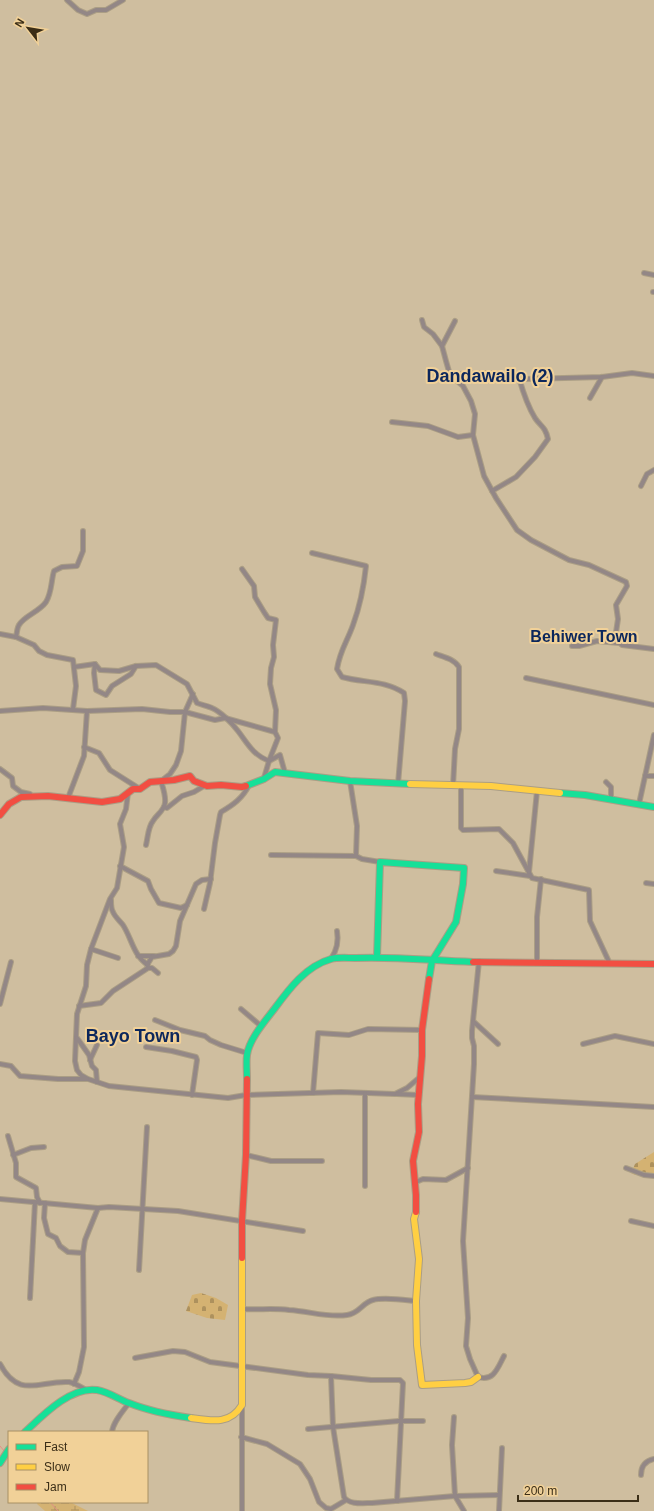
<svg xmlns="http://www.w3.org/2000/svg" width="654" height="1511" font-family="Arial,sans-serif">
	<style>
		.wetland { fill: url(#wetland-marsh) }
		.cemetery { fill: url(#cemetery-stones) }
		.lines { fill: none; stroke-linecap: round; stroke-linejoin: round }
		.stream { stroke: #e39086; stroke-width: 1 }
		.street-casing { stroke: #ab9e85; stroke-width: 6 }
		.fast-casing { stroke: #ab9e85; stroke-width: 8 }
		.slow-casing { stroke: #ab9e85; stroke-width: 8 }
		.jam-casing { stroke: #ab9e85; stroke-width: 8 }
		.street { stroke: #938786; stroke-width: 4 }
		.fast { stroke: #16e098; stroke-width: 6 }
		.slow { stroke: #ffcf43; stroke-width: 6 }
		.jam { stroke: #f24e42; stroke-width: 6 }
		.labels { text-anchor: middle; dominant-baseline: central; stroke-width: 4; stroke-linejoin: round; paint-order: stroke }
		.quarter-label { font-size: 16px; font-weight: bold; fill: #0c275c; stroke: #f1d198 }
		.district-label { font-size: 18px; font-weight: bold; fill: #0c275c; stroke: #f1d198 }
	</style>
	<defs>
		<pattern id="wetland-marsh" width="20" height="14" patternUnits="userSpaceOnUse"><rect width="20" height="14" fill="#d4b272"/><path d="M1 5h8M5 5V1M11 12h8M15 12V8" fill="none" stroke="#ad915d"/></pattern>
		<pattern id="cemetery-stones" width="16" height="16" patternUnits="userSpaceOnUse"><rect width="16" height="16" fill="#d4b272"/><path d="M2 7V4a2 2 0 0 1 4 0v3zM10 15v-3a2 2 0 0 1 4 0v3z" fill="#ad915d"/></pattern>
	</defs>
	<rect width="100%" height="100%" fill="#cfbe9f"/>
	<polygon class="wetland" points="38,1502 70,1502 88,1511 45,1511 37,1504"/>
	<g class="cemetery">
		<polygon points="654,1152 654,1176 635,1175 631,1173 635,1164"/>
		<polygon points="201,1293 216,1298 228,1305 225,1320 207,1318 186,1311 192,1295"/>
	</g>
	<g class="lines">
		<g class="stream">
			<polyline points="0,1446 5,1452"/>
			<polyline points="50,1502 58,1511"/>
		</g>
		<defs>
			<g id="street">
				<polyline points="67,0 78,10 87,14 96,10 106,10 123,0"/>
				<polyline points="644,273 654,275"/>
				<polyline points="653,292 654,292"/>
				<polyline points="422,320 424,327 433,334 442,346 446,361 450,375 463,386 471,401 475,414 473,435"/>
				<polyline points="442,346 455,321"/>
				<polyline points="450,375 488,373 509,378 526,379 602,377 632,373 654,376"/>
				<polyline points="590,398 602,377"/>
				<polyline points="392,422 428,426 458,437 473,435 484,476 496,498 517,530 531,540 569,560 589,565 626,582 627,586 616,605 618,619 615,639 622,645 654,649"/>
				<polyline points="641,486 647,474 654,470"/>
				<path d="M 492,491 L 516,477 L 535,457 L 548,439 C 545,426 541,427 535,418 C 527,405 523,392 519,378"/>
				<path d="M 312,553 L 366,566 C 364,585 360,606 353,625 C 347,642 340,650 337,669 L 342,677 C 363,683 385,680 404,693 L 405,701 L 398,784"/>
				<polyline points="242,569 254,586 255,597 264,612 268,618 276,620 273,645 274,657 271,668 270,684 276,710 275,732"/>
				<polyline points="0,634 16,637 34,645 39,651 47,655 73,660 76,686 73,709"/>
				<path d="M 16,637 C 17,633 17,628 19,625 C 24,616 39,612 46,602 C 52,592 51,581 54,571 L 62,567 L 77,566 L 83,551 L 83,531"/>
				<polyline points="572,646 579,646 597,641 619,643"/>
				<path d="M 436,654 C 444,657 454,659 459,667 L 459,729 L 455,749 L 453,786"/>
				<polyline points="95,664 94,673 96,690 106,695 112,686 131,674 136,666"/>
				<path d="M 74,667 L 95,664 L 100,670 L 119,671 L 136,666 L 156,665 L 187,684 L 197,703 C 202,705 208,706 212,708 C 221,712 232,723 238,731 C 248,744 253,755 269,761 L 280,755 L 285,773"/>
				<polyline points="526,678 654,705"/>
				<polyline points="0,711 43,708 87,711 142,709 170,712 185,712 215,720 225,718 275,732 278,738 269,761 264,778"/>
				<polyline points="84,747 99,753 110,770 140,789"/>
				<polyline points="0,769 12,778 13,786 21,792 30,794"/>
				<polyline points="645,776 654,776"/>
				<polyline points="350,781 357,826 356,856"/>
				<polyline points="606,782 611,787 611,800"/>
				<polyline points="461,786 461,828 463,830 499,829 513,843 532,878 589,890 590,921 610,964"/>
				<polyline points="128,793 126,809 120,824 124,847 117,888 110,899 91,949 87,965 86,986 77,1014 75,1061 77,1070 81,1075 88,1079 109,1086 228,1098 246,1095 341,1092 395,1094 407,1088 420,1077"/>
				<polyline points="68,798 84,756 87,711"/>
				<polyline points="639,804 654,735"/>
				<polyline points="164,807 167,808 182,796 194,792 204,786"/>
				<path d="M 146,845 C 148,837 148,827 153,821 C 157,814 164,811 165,803 C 166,796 163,788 161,781 L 170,774 L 176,765 L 181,751 L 185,712 L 193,694"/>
				<polyline points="271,855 356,856 362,859 380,862"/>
				<polyline points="120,866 148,881 151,889 159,903 181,908 187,905"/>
				<polyline points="496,871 530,876"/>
				<polyline points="529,872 537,791"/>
				<polyline points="646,883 654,884"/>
				<path d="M 111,900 C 111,903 111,909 113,912 C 115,917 120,921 123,925 C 132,939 133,955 148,965"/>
				<path d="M 204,909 L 210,883 L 215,843 L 220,815 L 221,812 C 233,805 243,798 249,785"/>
				<polyline points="91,949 118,958"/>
				<polyline points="138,956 154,956"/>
				<path d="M 331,959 C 337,950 339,942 337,931"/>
				<path d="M 479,961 L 472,1031 L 472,1038 L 474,1046 L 474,1064 L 463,1241 L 468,1318 L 466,1346 L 470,1359 L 478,1377 C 494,1382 498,1367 504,1356"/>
				<polyline points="537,962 537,917 541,879"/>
				<polyline points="147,965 152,957 169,954 173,951 176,946 180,921 196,884 202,880 211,879"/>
				<polyline points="0,1004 11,962"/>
				<polyline points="79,1006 101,1003 113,991 148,968 152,968 158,973"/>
				<polyline points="241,1009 261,1026"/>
				<polyline points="155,1020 180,1030 205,1036 210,1040 221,1045 247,1053"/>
				<polyline points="474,1022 498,1044"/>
				<polyline points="77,1038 89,1055 92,1066 96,1070 97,1082"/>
				<polyline points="583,1044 615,1036 654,1044"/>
				<polyline points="146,1047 172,1051 196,1057 197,1060 192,1095"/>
				<polyline points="90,1060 97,1045"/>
				<polyline points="0,1064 11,1066 20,1076 58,1079 87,1079"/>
				<polyline points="313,1093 318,1033 349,1035 368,1029 422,1030"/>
				<polyline points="365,1094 365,1186"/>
				<polyline points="397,1094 418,1095"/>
				<polyline points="472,1097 654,1107"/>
				<polyline points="8,1136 16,1163 16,1177 36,1188 37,1197 40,1203"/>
				<polyline points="13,1155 31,1148 44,1147"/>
				<polyline points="246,1155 271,1161 322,1161"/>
				<polyline points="626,1168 644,1175 654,1176"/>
				<polyline points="416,1182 423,1179 446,1180 468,1168"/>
				<polyline points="0,1199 98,1208 109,1207 178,1211 303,1231"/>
				<polyline points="45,1203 44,1218 48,1234 56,1238 60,1246 68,1252 83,1253"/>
				<polyline points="631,1221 654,1226"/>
				<polyline points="139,1270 147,1127"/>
				<polyline points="30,1298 35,1202"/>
				<path d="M 243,1309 C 258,1310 274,1308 289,1310 C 309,1311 327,1318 347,1315 C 359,1314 363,1302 373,1300 C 384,1297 405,1300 416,1301"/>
				<path d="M 135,1358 L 173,1351 L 185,1352 L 210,1362 L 308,1375 L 331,1376 L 333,1427 L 344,1497 C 349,1505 363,1503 372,1503 L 455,1496 L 499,1495"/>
				<path d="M 0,1364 C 19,1400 40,1380 69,1382 C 75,1383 81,1387 86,1390"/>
				<polyline points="331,1376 371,1380 400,1380 403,1383 397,1501"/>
				<polyline points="74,1384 79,1372 84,1347 83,1253 85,1240 98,1208"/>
				<polyline points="242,1407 242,1511"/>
				<polyline points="454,1417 452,1445 455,1496 464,1511"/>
				<polyline points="308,1429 399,1421 423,1421"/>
				<path d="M 112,1432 C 113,1422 123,1411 129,1403"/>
				<polyline points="241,1437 267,1444 300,1464 310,1479 319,1502 326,1508 331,1509 346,1500"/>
				<path d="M 641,1475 C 641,1466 645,1461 654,1459"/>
				<polyline points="499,1511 502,1448"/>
			</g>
			<g id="fast">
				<polyline points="246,786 264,779 275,772 350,781 410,784"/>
				<polyline points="560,793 585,795 654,807"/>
				<polyline points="377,957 380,862 464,868 463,884 456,922 432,961 429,979"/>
				<path d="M 247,1079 C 247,1071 246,1062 247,1055 C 249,1039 266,1020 275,1008 C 289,989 306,966 331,959 C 338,957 347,958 355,958 C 394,956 434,961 473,962"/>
				<path d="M 25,1432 C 43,1415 71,1386 97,1390 C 109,1392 118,1399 129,1403 C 149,1411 170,1415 191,1418"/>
				<polyline points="0,1463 9,1449"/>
			</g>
			<g id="slow">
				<polyline points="410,784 491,786 560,793"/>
				<polyline points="416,1212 414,1219 419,1259 416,1301 417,1345 422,1385 465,1383 471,1382 478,1377"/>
				<path d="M 191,1418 C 212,1421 230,1425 242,1405 L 242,1258"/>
			</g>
			<g id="jam">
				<polyline points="0,815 9,804 21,797 48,796 102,802 120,799 133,789 140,789 150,782 174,780 190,776 194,781 207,786 221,785 242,787 246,786"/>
				<polyline points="473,962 654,964"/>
				<polyline points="416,1212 416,1195 413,1161 419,1132 418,1104 422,1056 422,1030 429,979"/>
				<polyline points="242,1258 242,1221 246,1155 247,1079"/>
			</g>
		</defs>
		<use href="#street" class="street-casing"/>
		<use href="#fast" class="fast-casing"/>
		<use href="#slow" class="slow-casing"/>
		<use href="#jam" class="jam-casing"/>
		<use href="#street" class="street"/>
		<use href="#fast" class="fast"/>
		<use href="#slow" class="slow"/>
		<use href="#jam" class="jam"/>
	</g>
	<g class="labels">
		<g class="quarter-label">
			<text x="584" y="636">Behiwer Town</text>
		</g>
		<g class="district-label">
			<text x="490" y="376">Dandawailo (2)</text>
			<text x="133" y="1036">Bayo Town</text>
		</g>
	</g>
	<rect x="8" y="1431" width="140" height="72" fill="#f1d198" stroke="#a89064"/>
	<rect x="16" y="1444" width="20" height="6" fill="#16e098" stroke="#a89064"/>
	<text x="44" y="1451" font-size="12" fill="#3b2e17">Fast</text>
	<rect x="16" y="1464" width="20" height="6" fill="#ffcf43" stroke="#a89064"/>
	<text x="44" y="1471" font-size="12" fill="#3b2e17">Slow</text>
	<rect x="16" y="1484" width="20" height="6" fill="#f24e42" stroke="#a89064"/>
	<text x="44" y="1491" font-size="12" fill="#3b2e17">Jam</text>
	<g transform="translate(28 28) rotate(301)" stroke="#f1d198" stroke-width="3" paint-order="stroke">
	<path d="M0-3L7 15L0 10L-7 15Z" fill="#3b2e17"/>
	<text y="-6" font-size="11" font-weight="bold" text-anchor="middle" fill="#3b2e17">N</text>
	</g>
	<path d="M518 1495v6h120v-6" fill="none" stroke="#3b2e17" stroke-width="2"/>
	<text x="524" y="1495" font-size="12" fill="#3b2e17" stroke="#f1d198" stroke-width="3" paint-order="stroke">200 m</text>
</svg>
